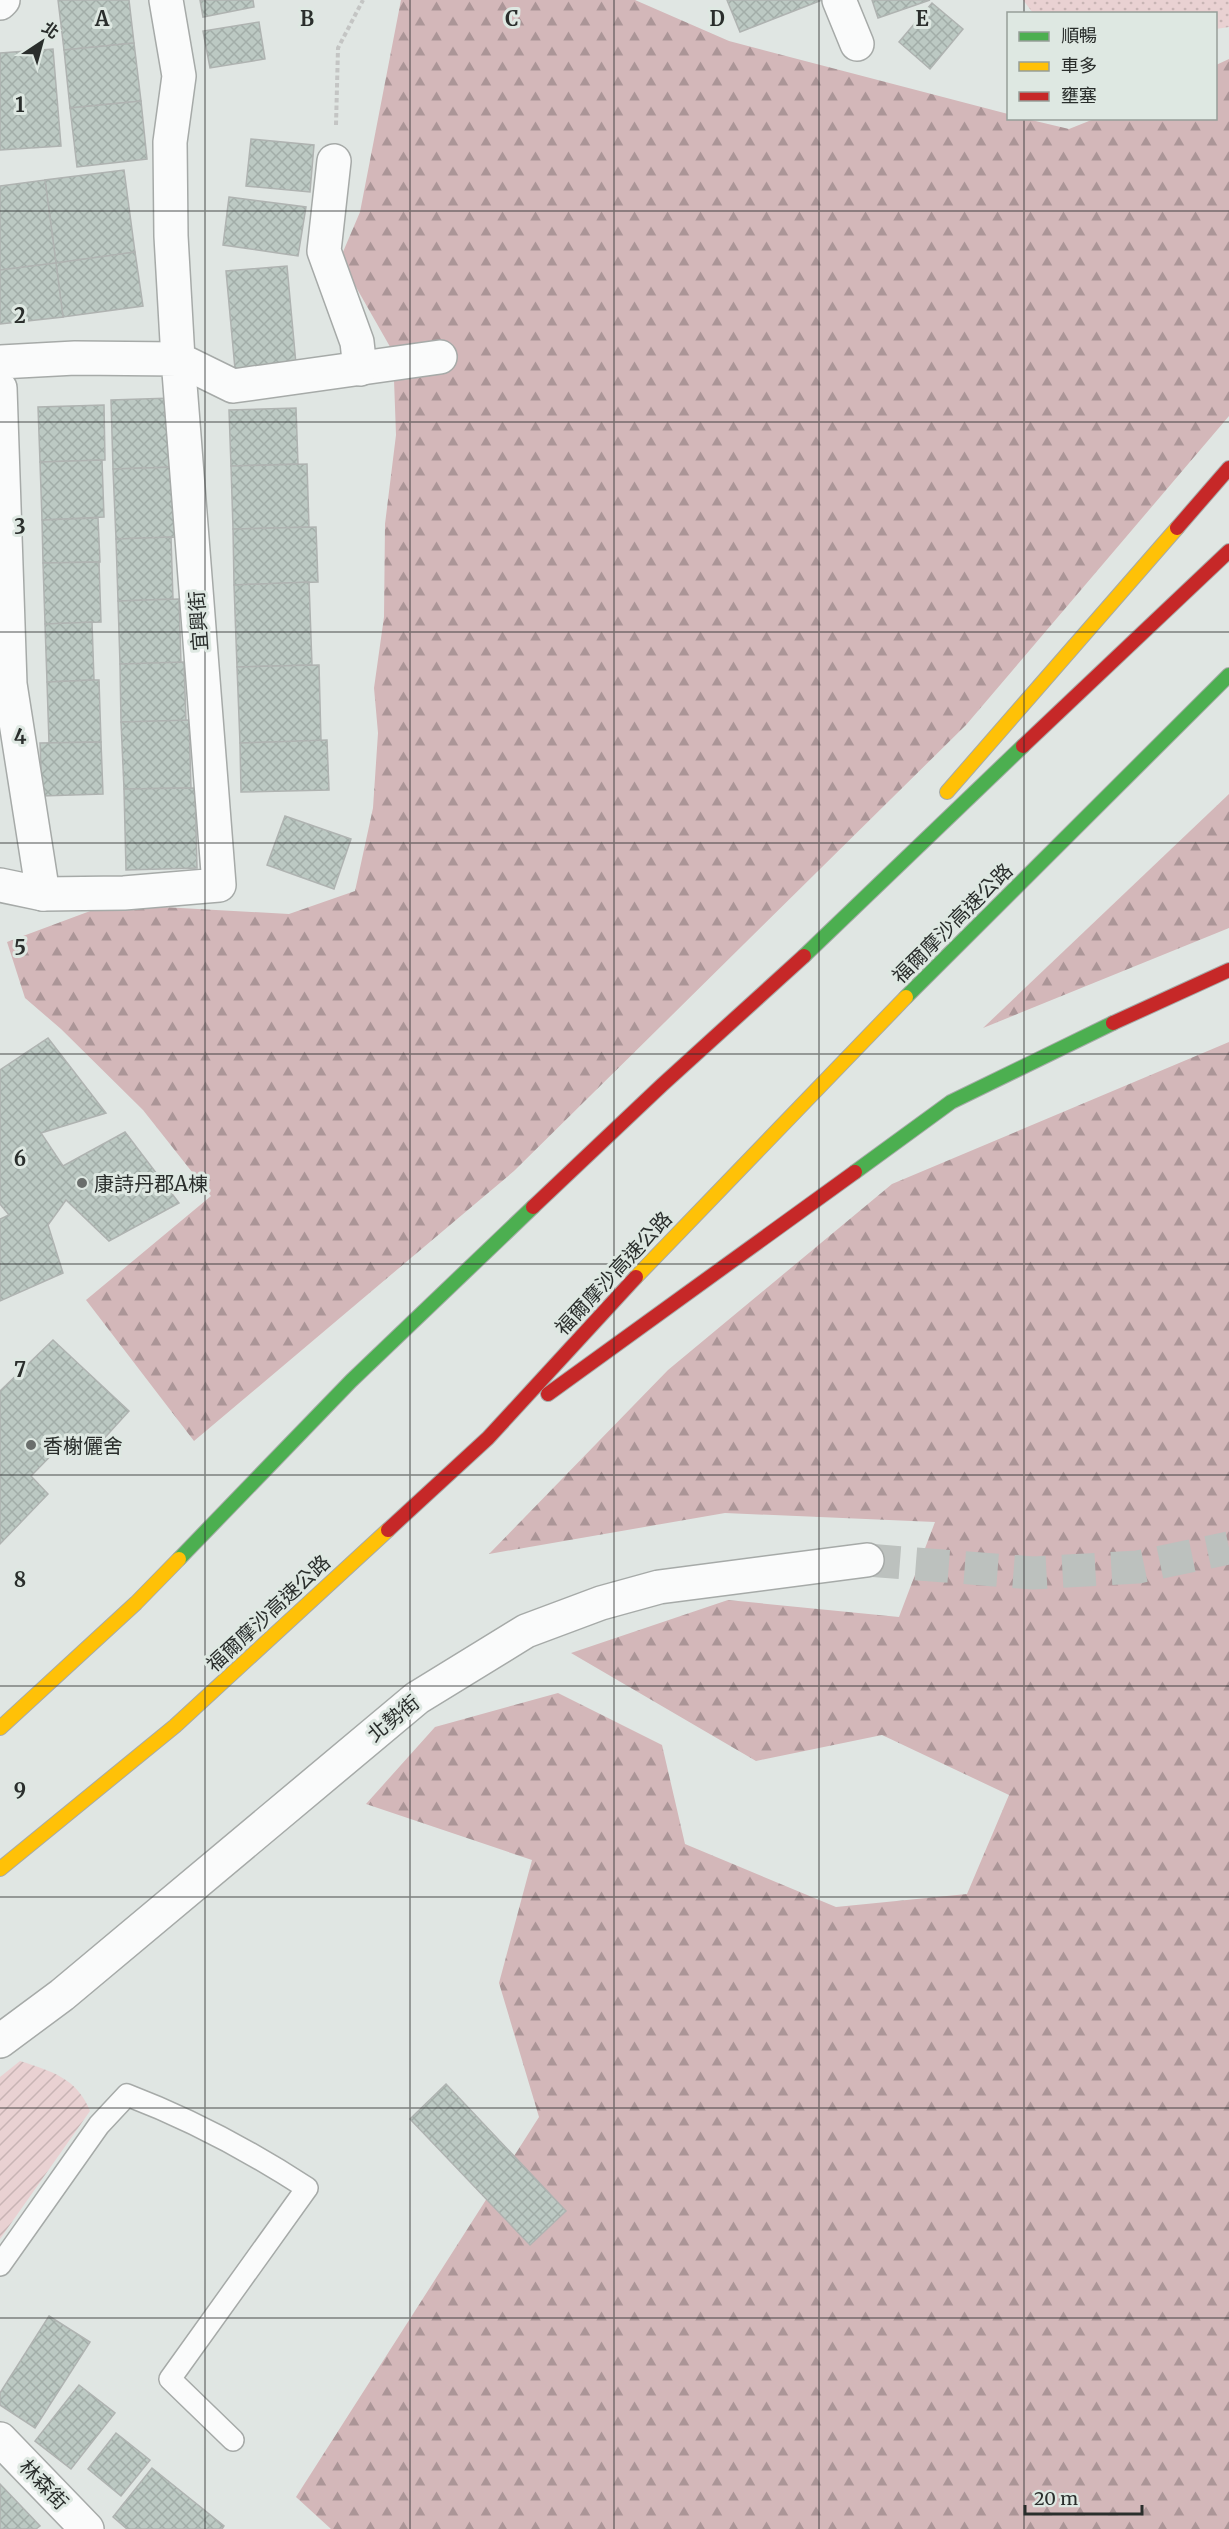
<svg xmlns="http://www.w3.org/2000/svg" width="1229" height="2529" font-family="Merriweather,'Noto Sans TC',serif">
	<style>
		.forest { fill: url(#forest-firs) }
		.park { fill: url(#park-dots) }
		.garden { fill: url(#garden-furrows) }
		.building { fill: url(#building-cross-hatch); stroke: #afb3b1; stroke-width: 1.5 }
		.lines { fill: none; stroke-linecap: round; stroke-linejoin: round }
		.street-tunnel { stroke: #bcc1be; stroke-width: 33; stroke-dasharray: 33 16; stroke-linecap: butt }
		.lane-casing { stroke: #a6aaa8; stroke-width: 24 }
		.street-casing { stroke: #a6aaa8; stroke-width: 36 }
		.fast-casing { stroke: #a6aaa8; stroke-width: 16 }
		.slow-casing { stroke: #a6aaa8; stroke-width: 16 }
		.jam-casing { stroke: #a6aaa8; stroke-width: 16 }
		.path { stroke: #c4c5c4; stroke-width: 4; stroke-dasharray: 4.5 3; stroke-linecap: butt }
		.lane { stroke: #fafbfb; stroke-width: 21 }
		.street { stroke: #fafbfb; stroke-width: 33 }
		.fast { stroke: #4caf50; stroke-width: 14 }
		.slow { stroke: #ffc107; stroke-width: 14 }
		.jam { stroke: #c62828; stroke-width: 14 }
		.grid { fill: none; stroke: #2a2e2c; stroke-width: 1.5; stroke-opacity: 0.55 }
		.poi-dot { fill: #6a6e6c; stroke: #dee8e2; stroke-width: 2 }
		.labels { text-anchor: middle; dominant-baseline: central; stroke-width: 6; stroke-linejoin: round; paint-order: stroke }
		.street-label { font-size: 20px; fill: #2a2e2c; stroke: #dee8e2 }
		.poi-label { font-size: 20px; fill: #2a2e2c; stroke: #dee8e2; text-anchor: start }
		.grid-label { font-size: 20px; text-anchor: middle; font-weight: bold; fill: #2a2e2c; stroke: #dee8e2; stroke-width: 6; stroke-linejoin: round; paint-order: stroke }
	</style>
	<defs>
		<pattern id="forest-firs" width="22" height="20" patternUnits="userSpaceOnUse" patternTransform="scale(1.5)"><rect width="22" height="20" fill="#d3b7b9"/><path d="M5 1l3.5 6h-7zM16 11l3.5 6h-7z" fill="#ab9597"/></pattern>
		<pattern id="park-dots" width="8" height="8" patternUnits="userSpaceOnUse" patternTransform="scale(1.5)"><rect width="8" height="8" fill="#e9d1d2"/><path d="M2 2h.1M6 6h.1" fill="none" stroke="#c8b4b4" stroke-width="1.8" stroke-linecap="round"/></pattern>
		<pattern id="garden-furrows" width="10" height="10" patternUnits="userSpaceOnUse" patternTransform="scale(1.5)"><rect width="10" height="10" fill="#e9d1d2"/><path d="M-1 1l2-2M0 10L10 0M9 11l2-2" fill="none" stroke="#c8b4b4"/></pattern>
		<pattern id="building-cross-hatch" width="8" height="8" patternUnits="userSpaceOnUse" patternTransform="scale(1.5)"><rect width="8" height="8" fill="#bcc9c3"/><path d="M0 0l8 8M0 8l8-8" fill="none" stroke="#a2ada8"/></pattern>
	</defs>
	<rect width="100%" height="100%" fill="#e0e6e3"/>
	<g class="forest">
		<polygon points="401,0 635,0 729,41 1008,114 1008,118 1027,119 1069,129 1094,119 1216,118 1216,65 1229,59 1229,416 966,725 514,1171 194,1441 86,1300 211,1196 143,1110 61,1029 25,998 7,942 109,904 289,914 355,891 373,808 378,733 374,688 384,617 385,524 396,435 393,352 340,259 360,212"/>
		<polygon points="1229,794 1229,928 983,1028"/>
		<polygon points="1229,1042 1229,2529 331,2529 296,2497 539,2117 499,1983 532,1860 366,1804 435,1727 558,1693 662,1745 685,1844 836,1907 967,1894 1009,1795 882,1735 756,1761 571,1653 728,1600 899,1617 935,1522 725,1513 489,1554 668,1370 892,1184"/>
	</g>
	<polygon class="park" points="1023,0 1229,0 1229,27 1216,29 1216,14 1033,13"/>
	<path class="garden" d="M 20,2061 C 51,2071 77,2078 90,2111 L 0,2239 L 0,2077 Z"/>
	<g class="building">
		<polygon points="58,0 129,0 134,43 64,50"/>
		<polygon points="200,0 253,0 254,7 203,17"/>
		<polygon points="727,0 822,0 740,32"/>
		<polygon points="872,0 930,0 878,18"/>
		<polygon points="932,3 963,29 930,69 899,42"/>
		<polygon points="259,22 265,59 210,68 203,31"/>
		<polygon points="134,43 141,101 70,108 64,50"/>
		<polygon points="53,49 61,146 0,150 0,53"/>
		<polygon points="141,101 147,159 77,167 70,108"/>
		<polygon points="251,139 314,145 310,192 246,186"/>
		<polygon points="124,170 135,252 56,263 45,180"/>
		<polygon points="45,180 56,263 0,270 0,186"/>
		<polygon points="229,197 306,207 298,256 223,245"/>
		<polygon points="135,252 143,306 63,317 56,263"/>
		<polygon points="56,263 63,317 0,324 0,270"/>
		<polygon points="287,266 296,364 235,369 226,271"/>
		<polygon points="172,398 174,467 113,469 111,400"/>
		<polygon points="104,405 105,460 40,462 38,407"/>
		<polygon points="296,408 298,464 231,466 229,410"/>
		<polygon points="102,460 104,517 42,520 40,462"/>
		<polygon points="307,464 309,527 233,529 231,466"/>
		<polygon points="177,467 179,537 116,539 113,469"/>
		<polygon points="98,518 100,562 43,563 42,520"/>
		<polygon points="316,527 318,582 234,585 233,529"/>
		<polygon points="171,537 173,599 118,601 116,539"/>
		<polygon points="99,562 101,622 45,624 43,563"/>
		<polygon points="309,582 312,665 237,667 234,585"/>
		<polygon points="179,599 181,663 120,664 118,601"/>
		<polygon points="92,622 94,680 47,682 45,624"/>
		<polygon points="184,662 186,721 121,722 120,664"/>
		<polygon points="319,665 321,741 240,743 237,667"/>
		<polygon points="94,680 99,680 101,742 49,743 47,682"/>
		<polygon points="189,720 191,788 124,789 121,722"/>
		<polygon points="327,740 329,790 241,792 240,743"/>
		<polygon points="101,742 103,794 42,796 40,743"/>
		<polygon points="195,788 197,868 126,870 124,789"/>
		<polygon points="285,816 351,839 334,889 267,865"/>
		<polygon points="48,1038 106,1113 41,1133 63,1166 125,1132 179,1203 109,1241 66,1200 48,1225 63,1273 0,1301 0,1219 9,1215 0,1204 0,1070"/>
		<polygon points="53,1340 129,1411 90,1454 71,1435 31,1476 48,1494 0,1544 0,1391"/>
		<polygon points="446,2084 566,2211 530,2245 410,2119"/>
		<polygon points="49,2316 90,2342 35,2428 0,2405 0,2393"/>
		<polygon points="79,2385 115,2413 71,2469 35,2441"/>
		<polygon points="116,2433 150,2460 121,2496 88,2469"/>
		<polygon points="152,2468 224,2526 222,2529 127,2529 113,2517"/>
		<polygon points="0,2484 40,2526 36,2529 0,2529"/>
	</g>
	<g class="lines">
		<polyline class="street-tunnel" points="867,1560 1033,1573 1138,1567 1229,1548"/>
		<defs>
			<path id="lane" d="M 0,2265 L 99,2125 L 127,2095 C 190,2119 250,2151 307,2188 L 170,2379 L 233,2440"/>
			<g id="street">
				<polyline points="166,0 179,76 170,142 171,236 178,359 233,386 440,357"/>
				<polyline points="839,0 857,44"/>
				<polyline points="0,3 3,0"/>
				<polyline points="334,161 324,251 357,342 360,369"/>
				<polyline points="0,362 75,358 178,359 219,885 124,893 43,894 10,684 0,388"/>
				<polyline points="0,885 43,894"/>
				<polyline points="0,2041 62,1995 417,1698 526,1631 601,1603 659,1587 867,1560"/>
				<polyline points="0,2439 87,2529"/>
			</g>
			<g id="fast">
				<polyline points="804,956 1023,746"/>
				<polyline points="906,997 1229,675"/>
				<polyline points="855,1172 951,1102 1113,1023"/>
				<polyline points="179,1559 351,1381 533,1207"/>
			</g>
			<g id="slow">
				<polyline points="947,792 1177,528"/>
				<polyline points="636,1277 906,997"/>
				<polyline points="0,1728 136,1603 179,1559"/>
				<polyline points="0,1869 175,1726 388,1530"/>
			</g>
			<g id="jam">
				<polyline points="1177,528 1229,468"/>
				<polyline points="1023,746 1229,551"/>
				<polyline points="1113,1023 1229,970"/>
				<polyline points="533,1207 662,1085 804,956"/>
				<polyline points="548,1394 855,1172"/>
				<polyline points="388,1530 488,1438 636,1277"/>
			</g>
		</defs>
		<use href="#lane" class="lane-casing"/>
		<use href="#street" class="street-casing"/>
		<use href="#fast" class="fast-casing"/>
		<use href="#slow" class="slow-casing"/>
		<use href="#jam" class="jam-casing"/>
		<polyline class="path" points="336,125 338,48 363,0"/>
		<use href="#lane" class="lane"/>
		<use href="#street" class="street"/>
		<use href="#fast" class="fast"/>
		<use href="#slow" class="slow"/>
		<use href="#jam" class="jam"/>
	</g>
	<path class="grid" d="M 205,0 L 205,2529M 410,0 L 410,2529M 614,0 L 614,2529M 819,0 L 819,2529M 1024,0 L 1024,14M 1024,118 L 1024,2529M 0,211 L 1229,211M 0,422 L 1229,422M 0,632 L 1229,632M 0,843 L 1229,843M 0,1054 L 1229,1054M 0,1264 L 1229,1264M 0,1475 L 1229,1475M 0,1686 L 1229,1686M 0,1897 L 1229,1897M 0,2108 L 1229,2108M 0,2318 L 1229,2318"/>
	<g class="poi-dot">
		<circle cx="82" cy="1183" r="6"/>
		<circle cx="31" cy="1445" r="6"/>
	</g>
	<g class="labels">
		<g class="street-label">
			<text transform="translate(198 621) rotate(-94)">宜興街</text>
			<text transform="translate(952 923) rotate(-45)">福爾摩沙高速公路</text>
			<text transform="translate(613 1273) rotate(-47)">福爾摩沙高速公路</text>
			<text transform="translate(268 1613) rotate(-43)">福爾摩沙高速公路</text>
			<text transform="translate(393 1718) rotate(-39)">北勢街</text>
			<text transform="translate(44 2484) rotate(46)">林森街</text>
		</g>
		<g class="poi-label">
			<text x="94" y="1183">康詩丹郡A棟</text>
			<text x="43" y="1445">香榭儷舍</text>
		</g>
	</g>
	<g class="grid-label">
		<text x="102" y="26">A</text>
		<text x="307" y="26">B</text>
		<text x="512" y="26">C</text>
		<text x="717" y="26">D</text>
		<text x="922" y="26">E</text>
		<text x="20" y="112">1</text>
		<text x="20" y="323">2</text>
		<text x="20" y="534">3</text>
		<text x="20" y="744">4</text>
		<text x="20" y="955">5</text>
		<text x="20" y="1166">6</text>
		<text x="20" y="1377">7</text>
		<text x="20" y="1587">8</text>
		<text x="20" y="1798">9</text>
	</g>
	<rect x="1007" y="12" width="210" height="108" fill="#dee8e2" stroke="#969e99" stroke-width="1.5"/>
	<rect x="1019" y="32" width="30" height="9" fill="#4caf50" stroke="#969e99" stroke-width="1.5"/>
	<text x="1061" y="42" font-size="18" fill="#2a2e2c">順暢</text>
	<rect x="1019" y="62" width="30" height="9" fill="#ffc107" stroke="#969e99" stroke-width="1.5"/>
	<text x="1061" y="72" font-size="18" fill="#2a2e2c">車多</text>
	<rect x="1019" y="92" width="30" height="9" fill="#c62828" stroke="#969e99" stroke-width="1.5"/>
	<text x="1061" y="102" font-size="18" fill="#2a2e2c">壅塞</text>
	<g transform="translate(42 42) rotate(36)" stroke="#dee8e2" stroke-width="4.5" paint-order="stroke">
	<path d="M0-4.5L10 22L0 15L-10 22Z" fill="#2a2e2c"/>
	<text y="-9" font-size="16" font-weight="bold" text-anchor="middle" fill="#2a2e2c">北</text>
	</g>
	<path d="M1025 2505v9h117v-9" fill="none" stroke="#2a2e2c" stroke-width="3"/>
	<text x="1034" y="2505" font-size="18" fill="#2a2e2c" stroke="#dee8e2" stroke-width="4.5" paint-order="stroke">20 m</text>
</svg>
